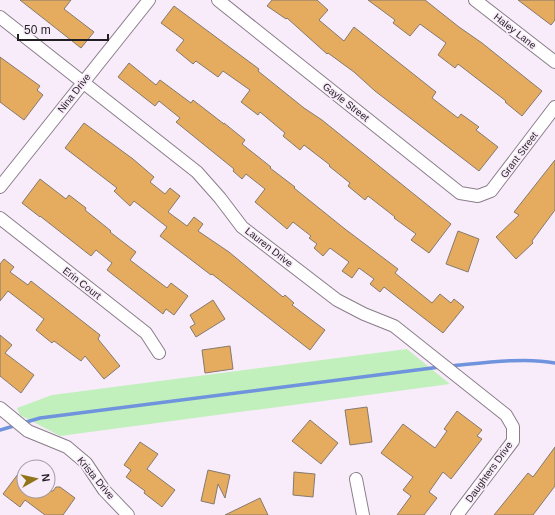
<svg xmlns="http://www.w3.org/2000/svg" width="555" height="515" font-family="Arial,sans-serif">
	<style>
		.green { fill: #c1f0bc }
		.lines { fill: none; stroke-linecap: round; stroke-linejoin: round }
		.stream { stroke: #6f93dc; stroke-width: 3.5 }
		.building { fill: #e5ab5e; stroke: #857a6e }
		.minor-casing { stroke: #8a7e8b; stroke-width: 14 }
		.minor { stroke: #fff; stroke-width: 12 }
		.labels { text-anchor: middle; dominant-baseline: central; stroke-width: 3.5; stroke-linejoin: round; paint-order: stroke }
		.street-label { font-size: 10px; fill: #231e23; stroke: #f9ecfa }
	</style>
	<rect width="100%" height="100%" fill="#f9ecfa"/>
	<polygon class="green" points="407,349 450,384 60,436 20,415 17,408 52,395"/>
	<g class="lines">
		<g class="stream">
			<path d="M 451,366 C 482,363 525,357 555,363"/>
			<polyline points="23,423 40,418 440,367"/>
			<polyline points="0,430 17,425"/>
		</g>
	</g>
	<g class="building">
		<polygon points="20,0 71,0 64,9 94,32 81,48"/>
		<polygon points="272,0 317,0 328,10 319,20 344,41 354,27 436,92 432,98 458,118 461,114 479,127 476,130 498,147 479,171 375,91 354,72 328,53 327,54 287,18 286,19 267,6"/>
		<polygon points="368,0 425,0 459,27 482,43 542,91 522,116 505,102 506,101 458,64 455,68 438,55 446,43 420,24 410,36 393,23 395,20"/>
		<polygon points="518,0 555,0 555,20 551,25"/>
		<polygon points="174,6 259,69 258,71 304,108 322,120 451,224 429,253 411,240 416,234 394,218 395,217 368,196 365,200 348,186 350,183 329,166 330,165 304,145 300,150 283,136 285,133 260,112 258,115 241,102 250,90 223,71 218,77 196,61 193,64 176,50 184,40 161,23"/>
		<polygon points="0,57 40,86 37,90 43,95 24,120 0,102"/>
		<polygon points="129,63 156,85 160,80 191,103 193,100 224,124 224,123 245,140 242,144 271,167 270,168 295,187 294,188 345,229 398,269 395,273 432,303 440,294 451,303 454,299 464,307 443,333 384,287 380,292 370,284 374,279 359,268 352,278 342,271 349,262 330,248 323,256 314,248 317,244 309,238 311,236 293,222 287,229 255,202 265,189 246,174 242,179 233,171 234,169 176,122 180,118 159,101 155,106 118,77"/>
		<polygon points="84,123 133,159 154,177 150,182 165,194 170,188 180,196 168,212 187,226 194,217 203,224 198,231 229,252 283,297 285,295 294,303 292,305 325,330 310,350 212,274 211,275 160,236 167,227 134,201 130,206 114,191 117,188 65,148"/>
		<polygon points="555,160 555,210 532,241 533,243 516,259 496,237 519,215 514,212"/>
		<polygon points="40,179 66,199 69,195 86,208 85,210 111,231 110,232 136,252 130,260 167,288 171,283 188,296 174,315 166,309 163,314 107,270 112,263 96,250 91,256 40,216 40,217 22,203"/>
		<polygon points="458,231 479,239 468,272 446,264"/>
		<polygon points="4,259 14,267 10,272 28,285 31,281 100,335 98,339 120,366 104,379 85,356 81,361 54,341 52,343 36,330 44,319 8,291 0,301 0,264"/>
		<polygon points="213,300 225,319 196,337 190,327 195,324 190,315"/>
		<polygon points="0,335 12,345 5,353 34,375 21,393 0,376"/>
		<polygon points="230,346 233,369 205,373 202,350"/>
		<polygon points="367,407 372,442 350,445 345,410"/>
		<polygon points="457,411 482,430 477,436 482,439 451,479 443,472 429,492 437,498 424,515 397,515 411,496 403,490 413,477 381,453 403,424 435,448 447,431 444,429"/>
		<polygon points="310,420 338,443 321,464 292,441"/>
		<polygon points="140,442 158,454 147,469 175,490 162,507 144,493 145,491 126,477 131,470 124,465"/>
		<polygon points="555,447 555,486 533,515 494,515 528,473 533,477"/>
		<polygon points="24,466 24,491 53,491 56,487 60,487 75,498 63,515 45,515 25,500 20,507 3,494"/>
		<polygon points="208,470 230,475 225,498 218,484 214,504 201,501"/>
		<polygon points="294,472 315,474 313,497 293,495"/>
		<polygon points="260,498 268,515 225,515"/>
	</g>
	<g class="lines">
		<defs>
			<g id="minor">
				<polyline points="218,0 460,193 478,196 491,191 555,107"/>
				<polyline points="475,0 555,62"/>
				<polyline points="0,17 197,172 220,198 242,227 337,300 364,314 394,326 506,415 513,427 513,441 457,515"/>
				<polyline points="0,187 149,0"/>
				<polyline points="0,218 146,333 159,353"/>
				<polyline points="0,408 28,431 67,447 86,463 104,490 128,515"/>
				<polyline points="356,479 363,515"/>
			</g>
		</defs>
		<use href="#minor" class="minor-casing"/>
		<use href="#minor" class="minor"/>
	</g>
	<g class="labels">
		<g class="street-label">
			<text transform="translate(515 31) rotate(38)">Haley Lane</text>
			<text transform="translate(74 93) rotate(-52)">Nina Drive</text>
			<text transform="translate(346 102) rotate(38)">Gayle Street</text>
			<text transform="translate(519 155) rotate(-53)">Grant Street</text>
			<text transform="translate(269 247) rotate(38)">Lauren Drive</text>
			<text transform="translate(82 283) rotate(38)">Erin Court</text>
			<text transform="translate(489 472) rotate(-54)">Daughters Drive</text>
			<text transform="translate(96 478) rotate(50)">Krista Drive</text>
		</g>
	</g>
	<g transform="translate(36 479) rotate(82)"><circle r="19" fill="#f9ecfa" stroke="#a39aa4"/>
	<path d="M0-3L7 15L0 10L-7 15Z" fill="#92751b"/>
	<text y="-6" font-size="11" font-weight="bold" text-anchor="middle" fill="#231e23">N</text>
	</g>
	<path d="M18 34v6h90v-6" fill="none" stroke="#231e23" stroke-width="2"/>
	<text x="24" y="34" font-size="12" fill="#231e23" stroke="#f9ecfa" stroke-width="3" paint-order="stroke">50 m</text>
</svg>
